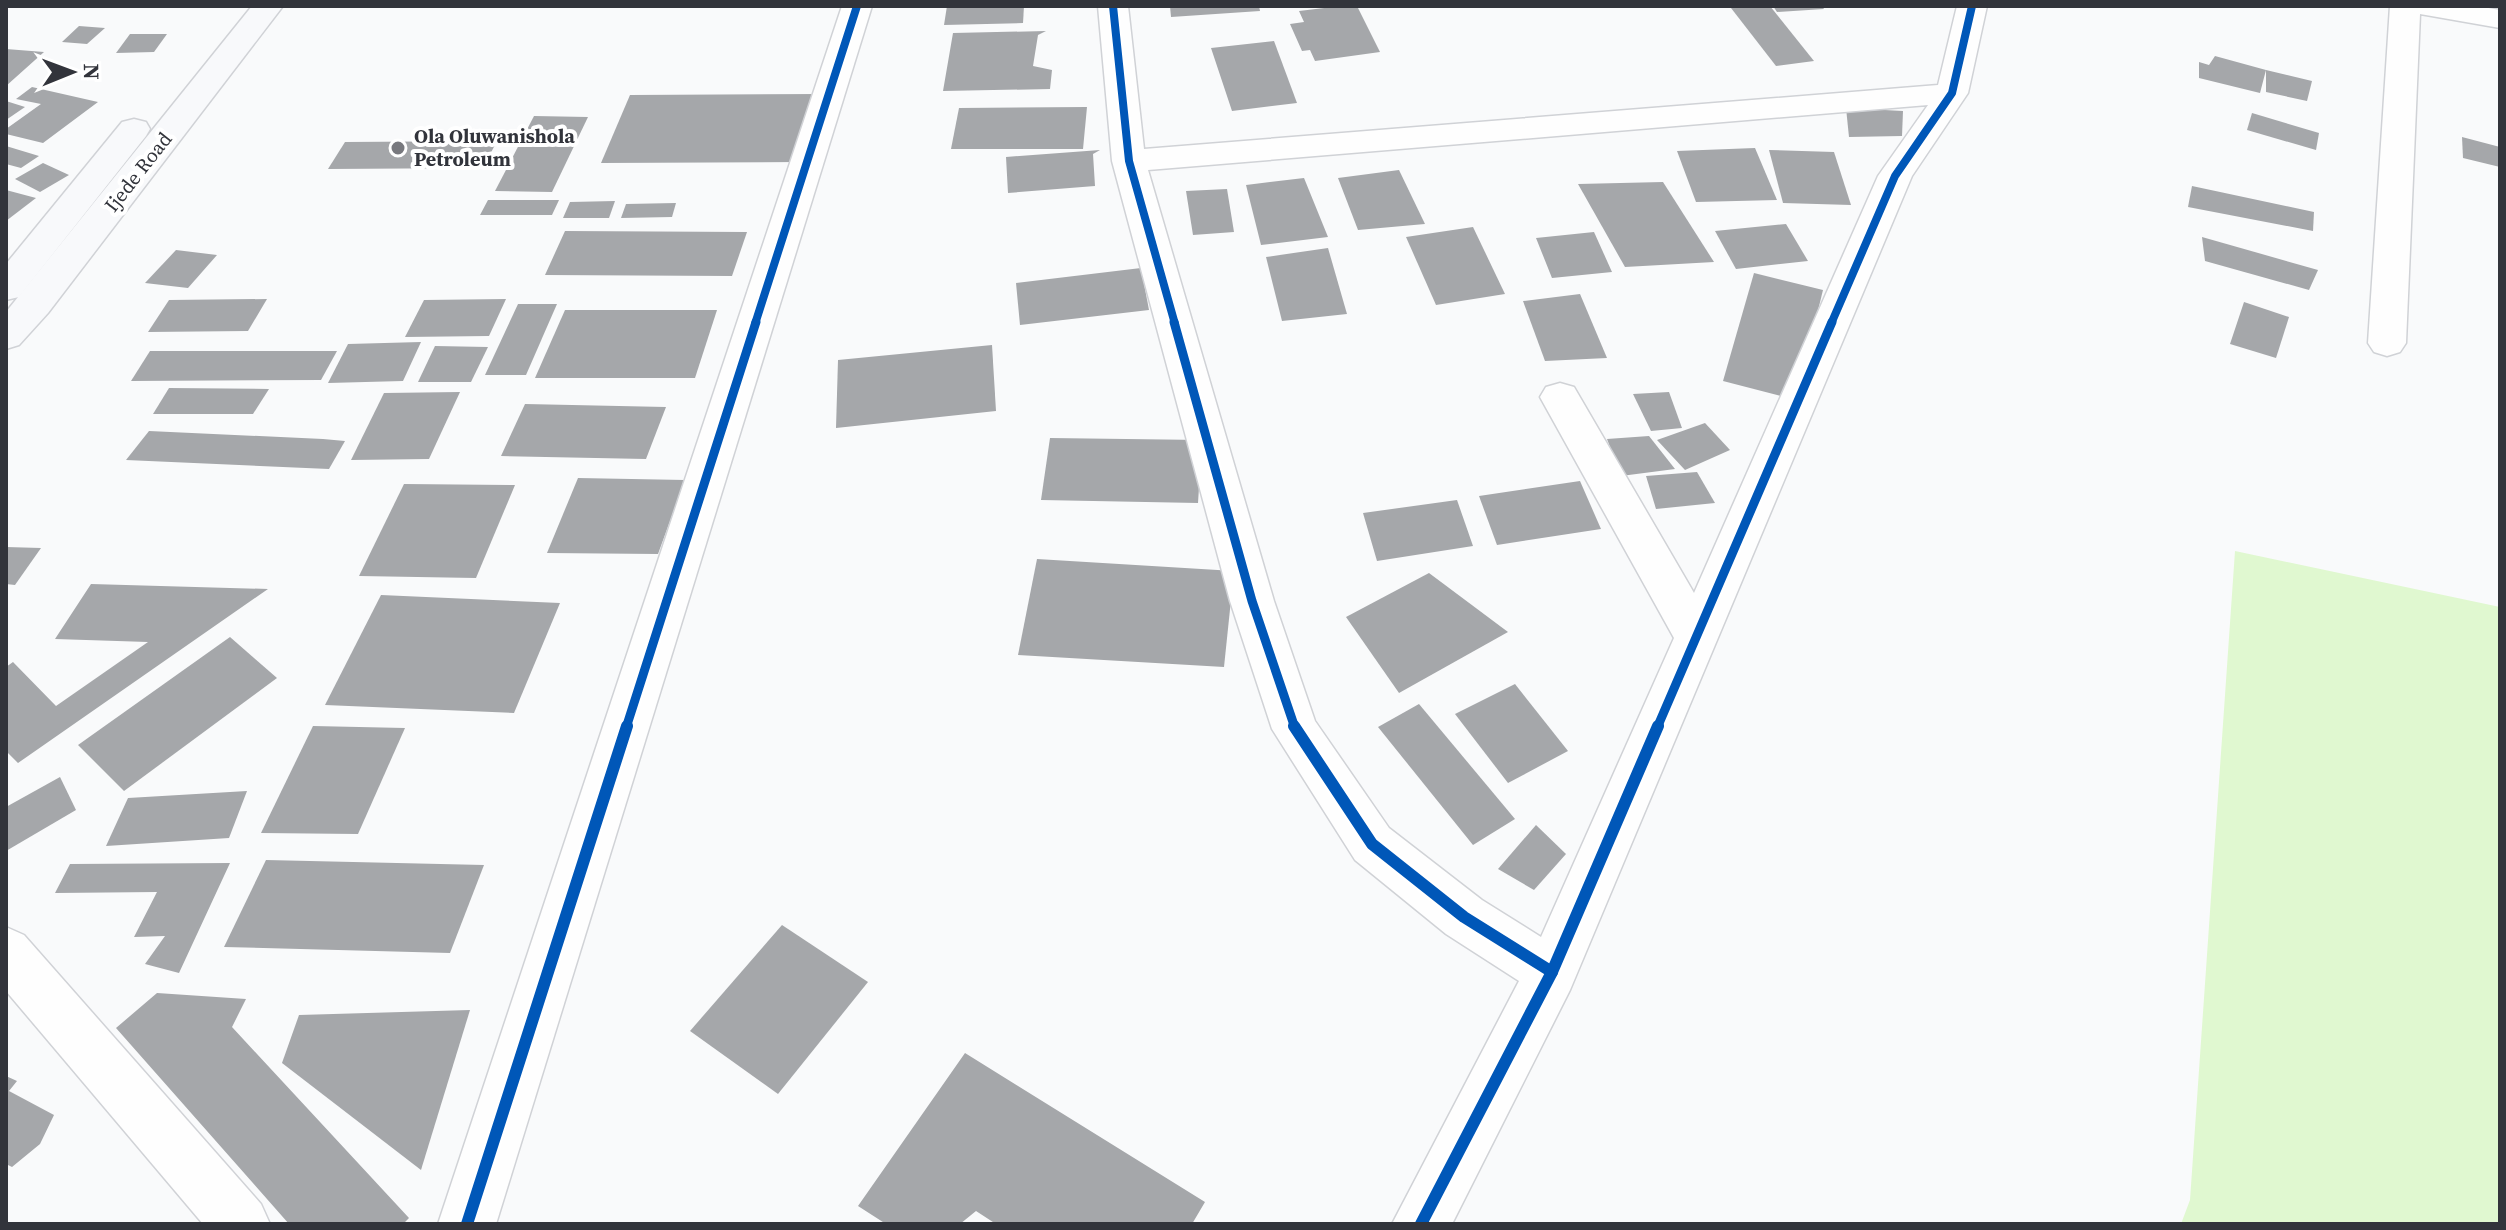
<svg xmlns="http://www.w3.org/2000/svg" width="2506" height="1230" font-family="'Source Serif 4',serif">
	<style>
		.green { fill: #e0f8d0 }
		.building { fill: #a5a7aa }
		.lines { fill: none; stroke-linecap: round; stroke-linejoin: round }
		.street-casing { stroke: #d0d2d6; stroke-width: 3 }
		.secondary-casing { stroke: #d0d2d6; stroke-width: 3 }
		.street { fill: #fefefe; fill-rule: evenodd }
		.secondary { fill: #f8f9fb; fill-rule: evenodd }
		.cycleway-far2-casing { stroke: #fff; stroke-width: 12 }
		.cycleway-far1-casing { stroke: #fff; stroke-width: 14 }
		.cycleway-casing { stroke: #fff; stroke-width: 17 }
		.cycleway-far2 { stroke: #0057b8; stroke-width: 8 }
		.cycleway-far1 { stroke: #0057b8; stroke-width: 9 }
		.cycleway { stroke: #0057b8; stroke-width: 12 }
		.poi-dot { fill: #78797e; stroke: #fff; stroke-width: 3 }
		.labels { text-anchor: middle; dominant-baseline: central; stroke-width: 8; stroke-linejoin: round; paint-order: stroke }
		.far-poi-label { font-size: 20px; font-weight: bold; fill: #32343b; stroke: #fff; text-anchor: start }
		.far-street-label { font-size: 20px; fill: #32343b; stroke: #fff }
	</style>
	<rect width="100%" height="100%" fill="#f9fafb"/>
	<polygon class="green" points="2235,551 2500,607 2500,1224 2181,1224 2190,1200"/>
	<g class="building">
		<polygon points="947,6 1024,6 1023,23 944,25"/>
		<polygon points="1170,6 1259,6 1260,11 1171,17"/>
		<polygon points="1341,6 1357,6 1380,52 1315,61 1310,50 1302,51 1290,24 1304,22 1299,11"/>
		<polygon points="1748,6 1770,6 1814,61 1776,66 1731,8"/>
		<polygon points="1773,6 1822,6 1824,9 1777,12"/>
		<polygon points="79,26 105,28 87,44 62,42"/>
		<polygon points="1046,31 1038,35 1033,66 1052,70 1050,89 943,91 953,33"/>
		<polygon points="130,34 167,34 154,52 116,53"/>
		<polygon points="1274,41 1297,103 1232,111 1211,48"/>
		<polygon points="6,49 44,52 6,86"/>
		<polygon points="2215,56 2266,70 2260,93 2199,78 2199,62 2209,65"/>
		<polygon points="2266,70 2312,81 2307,101 2266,92"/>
		<polygon points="32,87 98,102 43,143 6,134 6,129 41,104 16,99"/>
		<polygon points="820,94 799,162 601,163 630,95"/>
		<polygon points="6,101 25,107 6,120"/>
		<polygon points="1087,107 1083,149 951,149 959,108"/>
		<polygon points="1846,108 1903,111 1902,136 1849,137"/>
		<polygon points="2252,113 2319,133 2316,150 2247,130"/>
		<polygon points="534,116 588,117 552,192 495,191"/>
		<polygon points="2462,137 2500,147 2500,167 2463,158"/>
		<polygon points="497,141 483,168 328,169 345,142"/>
		<polygon points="6,146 39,156 21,168 6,164"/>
		<polygon points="1755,148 1777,200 1696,202 1677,151"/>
		<polygon points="1100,150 1093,154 1095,186 1008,193 1006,157"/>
		<polygon points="1769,150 1834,152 1851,205 1783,203"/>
		<polygon points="43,163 69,175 40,192 15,179"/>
		<polygon points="1399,170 1425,224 1358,230 1338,178"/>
		<polygon points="1304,178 1328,237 1261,245 1246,185"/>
		<polygon points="1663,182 1714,262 1625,267 1578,184"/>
		<polygon points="2192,186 2314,212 2313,231 2188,207"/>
		<polygon points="1227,189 1234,232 1193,235 1186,191"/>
		<polygon points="6,190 36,198 6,221"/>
		<polygon points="488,200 559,200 552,215 480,215"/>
		<polygon points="615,201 609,218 563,218 570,202"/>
		<polygon points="676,203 672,217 621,218 626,204"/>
		<polygon points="1786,224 1808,261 1736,269 1715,231"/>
		<polygon points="1473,227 1505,294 1436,305 1406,237"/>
		<polygon points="565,231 747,232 732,276 545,275"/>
		<polygon points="1594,232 1612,272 1552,278 1536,238"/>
		<polygon points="2202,237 2318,270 2309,290 2205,261"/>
		<polygon points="1328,248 1347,314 1282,321 1266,257"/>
		<polygon points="176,250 217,255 188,288 145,283"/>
		<polygon points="1141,268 1149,310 1020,325 1016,283"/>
		<polygon points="1754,273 1823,290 1796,400 1723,381"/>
		<polygon points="1580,294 1607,358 1545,361 1523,301"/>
		<polygon points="267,299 248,331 148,332 169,300"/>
		<polygon points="506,299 489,336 405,337 424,300"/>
		<polygon points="2244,302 2289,317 2276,358 2230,344"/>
		<polygon points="518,304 557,304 526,375 485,375"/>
		<polygon points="565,310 717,310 695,378 535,378"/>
		<polygon points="421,342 403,381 328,383 348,344"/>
		<polygon points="992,345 996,411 836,428 838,360"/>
		<polygon points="435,346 488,347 471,382 418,382"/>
		<polygon points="150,351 337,351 321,380 131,381"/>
		<polygon points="169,388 269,389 253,414 153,414"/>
		<polygon points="460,392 429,459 351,460 384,393"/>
		<polygon points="1669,392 1682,428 1651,431 1633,394"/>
		<polygon points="525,404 666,407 646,459 501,456"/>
		<polygon points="1705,423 1730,450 1685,470 1657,440"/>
		<polygon points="149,431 323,439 345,441 329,469 126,460"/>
		<polygon points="1649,436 1675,469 1621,476 1607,439"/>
		<polygon points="1050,438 1202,440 1198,503 1041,500"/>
		<polygon points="1697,472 1715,503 1656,509 1646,476"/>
		<polygon points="578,478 685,480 658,554 547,553"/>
		<polygon points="1580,481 1601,529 1497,545 1479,496"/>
		<polygon points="404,484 515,485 476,578 359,576"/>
		<polygon points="1457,500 1473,546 1377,561 1363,513"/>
		<polygon points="6,547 41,548 15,585 6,584"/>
		<polygon points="1037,559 1234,571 1224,667 1018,655"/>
		<polygon points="1429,573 1508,632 1399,693 1346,617"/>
		<polygon points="91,584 268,589 18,763 6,751 6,667 13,662 56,706 148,642 55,639"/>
		<polygon points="381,595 560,603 514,713 325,705"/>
		<polygon points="230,637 277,678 124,791 78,745"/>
		<polygon points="1515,684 1568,751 1508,783 1455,714"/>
		<polygon points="1419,704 1515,819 1473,845 1378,727"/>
		<polygon points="313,726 405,728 358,834 261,833"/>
		<polygon points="60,777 76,810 6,851 6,807"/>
		<polygon points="247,791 229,838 106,846 128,798"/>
		<polygon points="1536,825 1566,854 1534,890 1498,869"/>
		<polygon points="266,860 484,865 450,953 224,947"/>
		<polygon points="230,863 179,973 145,964 165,936 134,937 157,892 55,893 70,864"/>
		<polygon points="782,925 868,982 778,1094 690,1031"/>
		<polygon points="157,993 246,999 232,1027 409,1218 403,1224 289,1224 116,1028"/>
		<polygon points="470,1010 421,1170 282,1063 299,1015"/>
		<polygon points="965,1053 1205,1202 1192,1224 996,1224 976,1211 960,1224 886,1224 858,1206"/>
		<polygon points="6,1076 17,1081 9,1091 54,1115 40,1144 12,1167 6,1164"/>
	</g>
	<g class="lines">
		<defs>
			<g id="street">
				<polygon points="842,6 872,6 496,1224 438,1224"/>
				<path d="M 1098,6 L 1128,6 L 1144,149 L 1938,85 L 1957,6 L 1987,6 L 1968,93 L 1912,176 L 1570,990 L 1452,1224 L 1392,1224 L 1519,981 L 1446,934 L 1355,860 L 1272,729 L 1230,601 L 1112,161 ZM 1928,105 L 1878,176 L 1694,593 L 1574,387 L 1560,383 L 1546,387 L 1540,397 L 1674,638 L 1541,937 L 1482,900 L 1389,828 L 1315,721 L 1274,601 L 1148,170 Z"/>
				<polygon points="2390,6 2477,6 2500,10 2500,28 2420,14 2406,343 2400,352 2387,356 2374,352 2368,343"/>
				<polygon points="6,927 24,935 261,1204 270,1224 203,1224 6,991"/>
			</g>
			<g id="secondary">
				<polygon points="252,6 283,6 48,313 19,345 6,349 6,312"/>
				<polygon points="134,119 146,122 150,129 146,136 19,297 6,300 6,264 122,122"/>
			</g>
		</defs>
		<use href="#street" class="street-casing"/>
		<use href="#secondary" class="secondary-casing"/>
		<use href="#street" class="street"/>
		<use href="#secondary" class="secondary"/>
		<defs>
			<g id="cycleway-far2">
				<polyline points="1113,6 1129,161 1175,324"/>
				<polyline points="755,324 857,6"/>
				<polyline points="1831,324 1895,176 1952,93 1972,6"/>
			</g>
			<g id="cycleway-far1">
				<polyline points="1174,322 1252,601 1295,728"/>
				<polyline points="626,728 756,322"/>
				<polyline points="1657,728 1832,322"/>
			</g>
			<g id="cycleway">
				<polyline points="1294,726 1372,844 1464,917 1552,972"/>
				<polyline points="467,1224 627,726"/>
				<polyline points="1421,1224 1552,972 1658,726"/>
			</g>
		</defs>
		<use href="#cycleway-far2" class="cycleway-far2-casing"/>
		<use href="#cycleway-far1" class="cycleway-far1-casing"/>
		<use href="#cycleway" class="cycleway-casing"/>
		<use href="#cycleway-far2" class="cycleway-far2"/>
		<use href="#cycleway-far1" class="cycleway-far1"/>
		<use href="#cycleway" class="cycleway"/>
	</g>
	<circle class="poi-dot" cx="398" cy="148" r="8"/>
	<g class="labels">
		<g class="far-poi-label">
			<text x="414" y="136">Ola Oluwanishola<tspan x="414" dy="23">Petroleum</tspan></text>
		</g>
		<g class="far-street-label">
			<text transform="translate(138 172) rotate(-52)">Ijede Road</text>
		</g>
	</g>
	<rect width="2506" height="1230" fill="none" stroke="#32343b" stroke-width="16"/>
	<g transform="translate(72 72) rotate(89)" stroke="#ffffff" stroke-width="6" paint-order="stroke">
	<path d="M0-6L14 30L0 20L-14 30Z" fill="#32343b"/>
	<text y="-12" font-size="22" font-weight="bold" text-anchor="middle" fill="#32343b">N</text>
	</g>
</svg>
